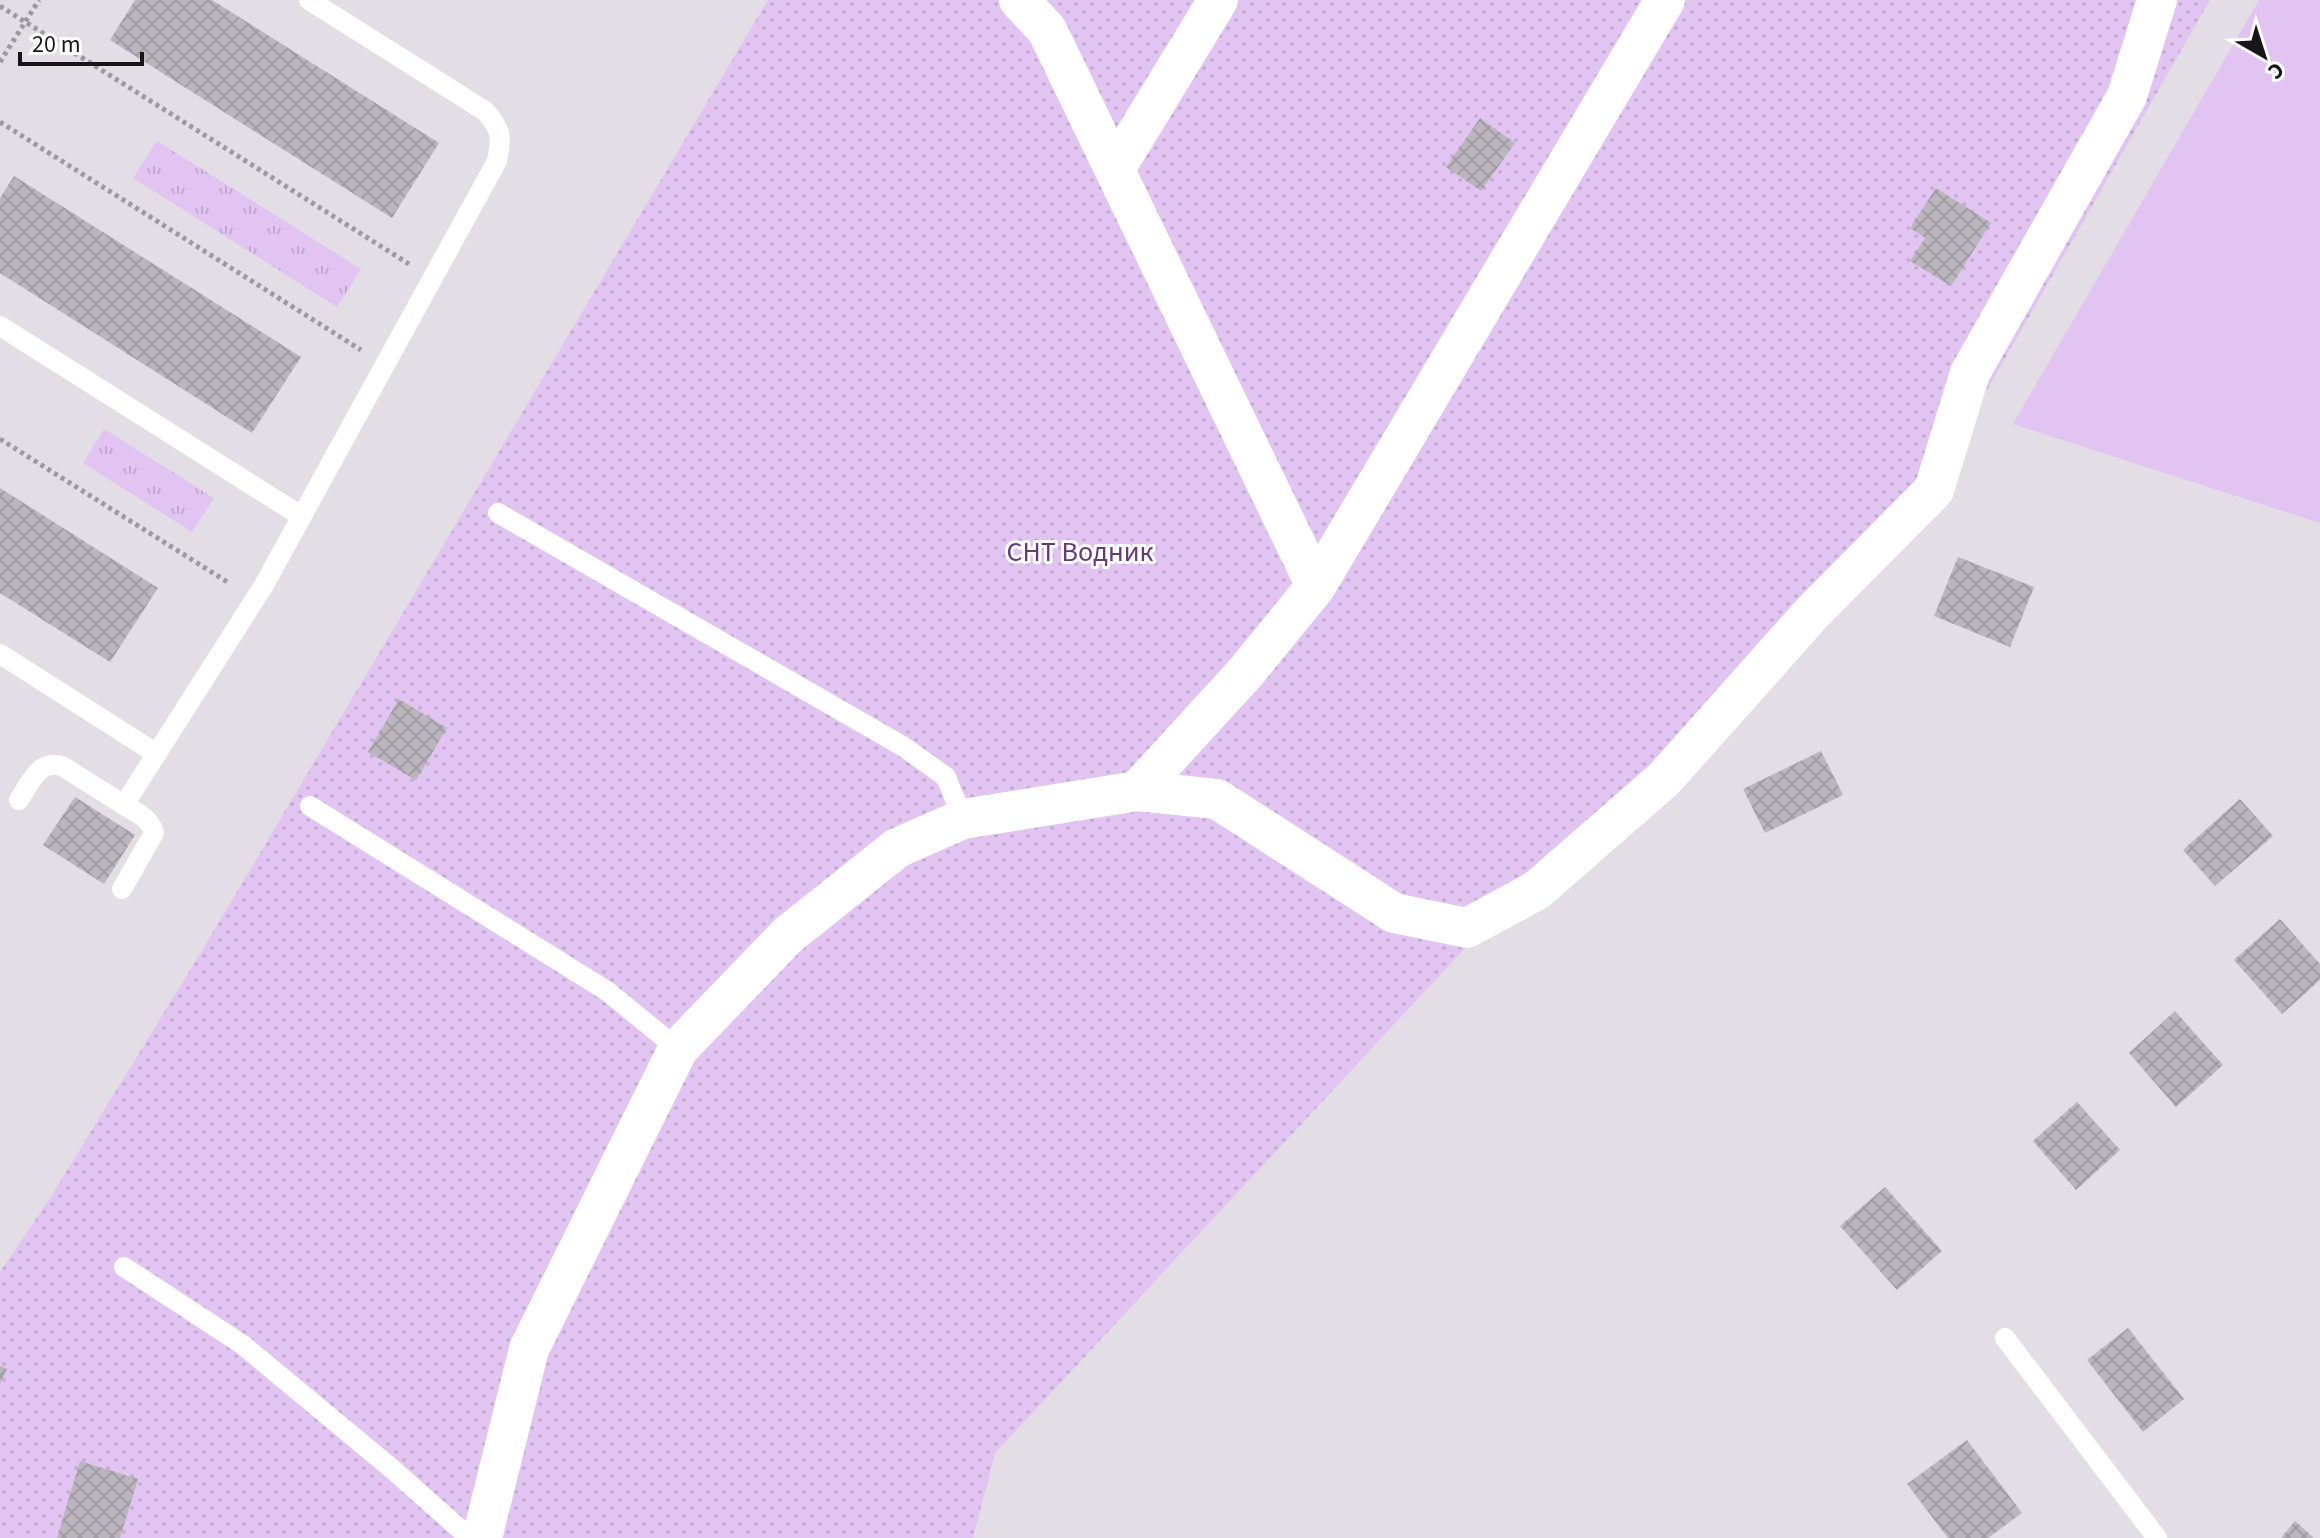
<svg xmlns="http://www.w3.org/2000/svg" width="2320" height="1538" font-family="'Source Sans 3',sans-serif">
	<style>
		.grass { fill: #e1c4f1 }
		.park { fill: url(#park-tufts) }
		.garden { fill: url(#garden-dots) }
		.building { fill: url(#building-cross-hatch) }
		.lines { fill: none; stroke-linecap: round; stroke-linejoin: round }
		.path { stroke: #9e99a0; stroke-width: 5; stroke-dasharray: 4 4; stroke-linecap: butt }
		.service { stroke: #fff; stroke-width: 20 }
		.minor { stroke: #fff; stroke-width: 40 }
		.labels { text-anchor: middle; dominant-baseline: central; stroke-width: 6; stroke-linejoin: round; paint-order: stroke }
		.park-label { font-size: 28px; fill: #653a79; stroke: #fff }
	</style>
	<defs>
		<pattern id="park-tufts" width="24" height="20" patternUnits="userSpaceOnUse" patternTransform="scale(2)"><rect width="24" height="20" fill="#e1c4f1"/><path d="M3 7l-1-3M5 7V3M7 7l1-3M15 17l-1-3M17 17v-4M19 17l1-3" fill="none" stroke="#c0a8ce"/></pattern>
		<pattern id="garden-dots" width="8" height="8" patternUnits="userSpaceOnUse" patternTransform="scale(2)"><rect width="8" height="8" fill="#e1c4f1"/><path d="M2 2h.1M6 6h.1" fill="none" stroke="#c0a8ce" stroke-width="1.8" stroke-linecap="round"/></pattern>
		<pattern id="building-cross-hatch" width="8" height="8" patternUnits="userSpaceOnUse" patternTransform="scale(2)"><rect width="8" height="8" fill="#bbb6be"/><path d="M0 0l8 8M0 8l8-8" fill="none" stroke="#a09ca3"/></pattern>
	</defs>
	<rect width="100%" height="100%" fill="#e3dde5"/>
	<polygon class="grass" points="2259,0 2320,0 2320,523 2013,424"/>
	<g class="park">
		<polygon points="157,141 361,269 337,307 133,178"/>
		<polygon points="104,429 214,498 192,532 83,463"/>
	</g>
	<polygon class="garden" points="768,0 2210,0 1964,430 1671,757 1522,887 995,1453 973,1538 0,1538 0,1272 49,1200 200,954"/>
	<g class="building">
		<polygon points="135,0 212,0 439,143 392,218 110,40"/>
		<polygon points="1480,118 1515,143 1481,191 1446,167"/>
		<polygon points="14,176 301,357 252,433 0,273 0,198"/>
		<polygon points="1936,188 1991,223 1951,286 1910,261 1925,238 1910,228"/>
		<polygon points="0,488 158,588 110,662 0,593"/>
		<polygon points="1958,557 2034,587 2010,647 1934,616"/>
		<polygon points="399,699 447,728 416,780 368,752"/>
		<polygon points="1821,751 1843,795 1765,833 1743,789"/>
		<polygon points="75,797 135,835 104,884 43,845"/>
		<polygon points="2240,799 2273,836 2215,886 2183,850"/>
		<polygon points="2280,919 2320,964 2320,980 2282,1014 2234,960"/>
		<polygon points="2175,1011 2223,1065 2176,1107 2129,1053"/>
		<polygon points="2077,1102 2120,1150 2076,1190 2033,1141"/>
		<polygon points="1885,1187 1942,1251 1897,1290 1840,1226"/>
		<polygon points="2128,1328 2184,1399 2143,1432 2087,1360"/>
		<polygon points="0,1366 7,1369 0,1384"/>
		<polygon points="1967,1440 2022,1513 1988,1538 1948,1538 1907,1484"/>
		<polygon points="80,1461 138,1479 120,1538 57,1538"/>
		<polygon points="2295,1521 2314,1538 2281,1538"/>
	</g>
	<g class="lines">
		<g class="path">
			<polyline points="0,6 409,264"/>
			<polyline points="0,62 39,0"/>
			<polyline points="0,122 361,350"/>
			<polyline points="0,439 229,583"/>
		</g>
		<g class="service">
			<polyline points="0,326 301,516"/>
			<polyline points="498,513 904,747 946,777 963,819"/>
			<polyline points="0,654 157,754"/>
			<path d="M 19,800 C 30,783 39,759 62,766 L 124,805 L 264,585 L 497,161 C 502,137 502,130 485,111 L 309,0"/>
			<polyline points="310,806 607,991 678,1049"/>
			<path d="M 122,889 L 154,833 C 150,818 137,813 124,805"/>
			<polyline points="124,1267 243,1345 391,1468 470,1538"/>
			<polyline points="2005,1338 2157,1538"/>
		</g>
		<g class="minor">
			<polyline points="1115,169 1218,0"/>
			<polyline points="1316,586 1665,0"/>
			<polyline points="1137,791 1217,799 1394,913 1467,928 1537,890 1664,779 1812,613 1934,490 1970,373 2127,96 2157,0"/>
			<polyline points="482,1538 529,1349 678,1049 788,935 897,848 963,819 1137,791 1246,672 1316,586 1047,30 1019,0"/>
		</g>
	</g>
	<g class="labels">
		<g class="park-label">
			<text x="1080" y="552">СНТ Водник</text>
		</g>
	</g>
	<g transform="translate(2264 56) rotate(141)" stroke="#ffffff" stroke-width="6" paint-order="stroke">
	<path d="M0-6L14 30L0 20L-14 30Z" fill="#171518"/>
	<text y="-12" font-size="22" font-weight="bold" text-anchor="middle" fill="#171518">С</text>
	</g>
	<path d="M20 52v12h122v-12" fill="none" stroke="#171518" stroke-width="4"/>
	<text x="32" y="52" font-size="24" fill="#171518" stroke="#ffffff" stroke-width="6" paint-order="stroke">20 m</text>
</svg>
